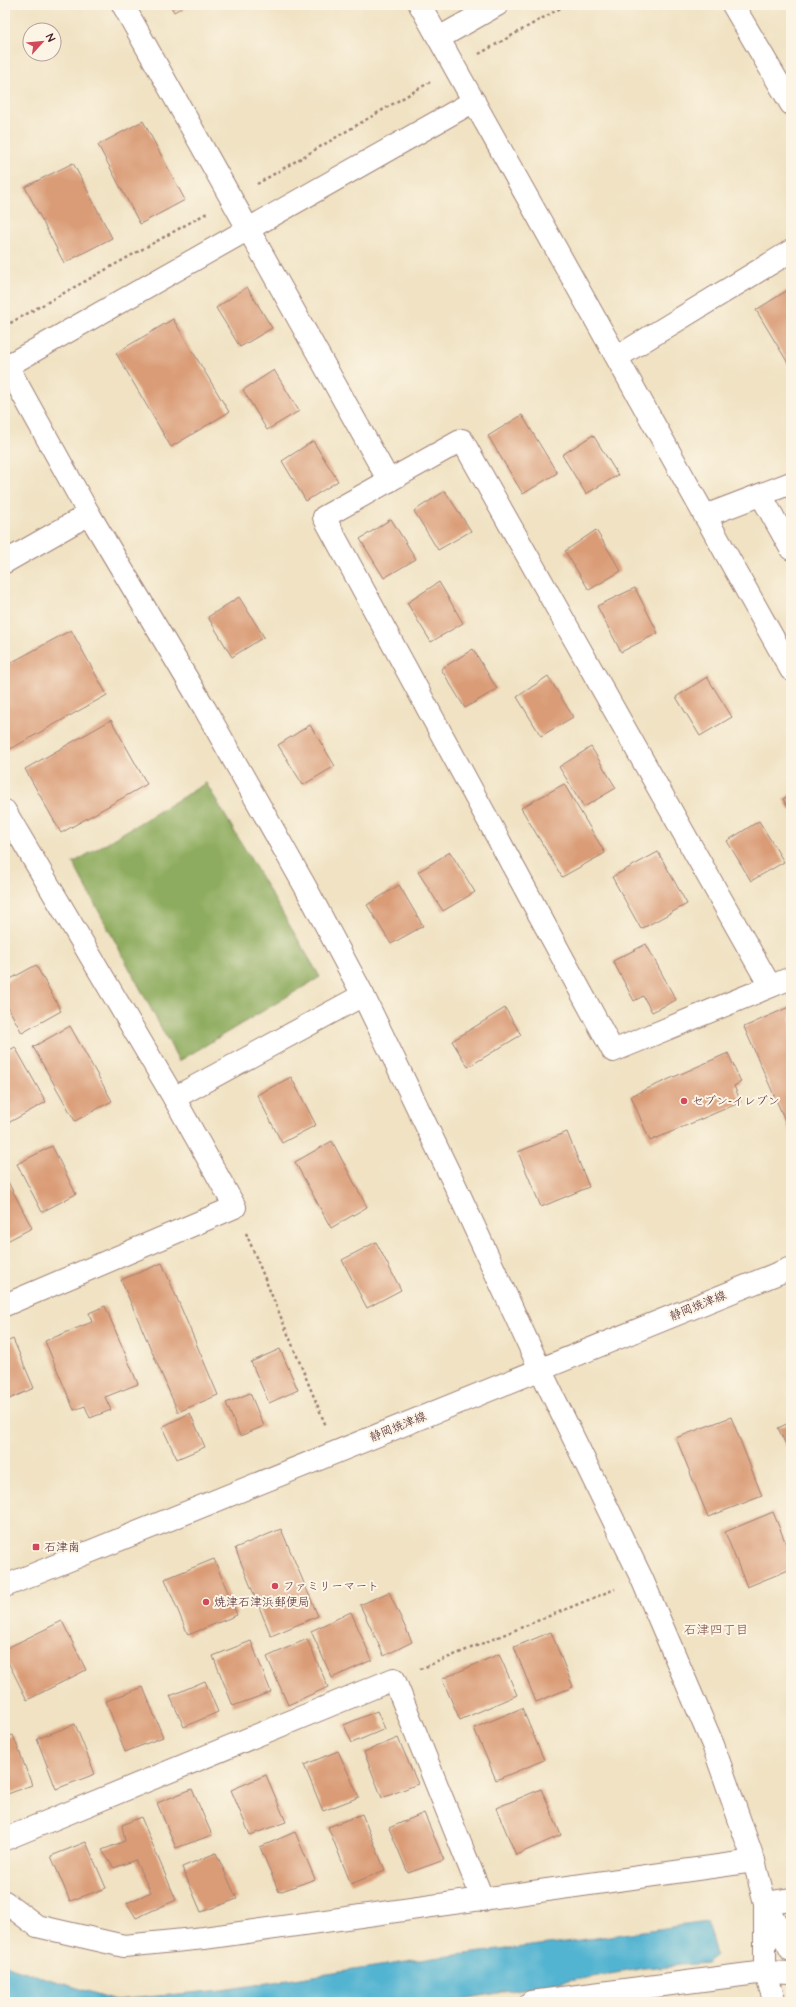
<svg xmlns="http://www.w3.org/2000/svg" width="796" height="2007" font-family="'Architects Daughter','Klee One',sans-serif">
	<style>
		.forest { fill: #8eac5f; stroke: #6c6645 }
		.water { fill: #52b4d1; stroke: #4e6a7e }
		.building { fill: #da9c77 }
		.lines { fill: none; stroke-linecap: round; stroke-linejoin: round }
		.minor-casing { stroke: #9d8077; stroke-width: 24 }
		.tertiary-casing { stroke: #9d8077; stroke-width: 24 }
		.secondary-casing { stroke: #9d8077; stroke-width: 24 }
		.path { stroke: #9d8077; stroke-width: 2.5; stroke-dasharray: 3 3; stroke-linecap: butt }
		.minor { stroke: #fff; stroke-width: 22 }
		.tertiary { stroke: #fff; stroke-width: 22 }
		.secondary { stroke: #fff; stroke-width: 22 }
		.poi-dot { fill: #d1495b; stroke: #fcf5e5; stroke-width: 1.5 }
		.labels { text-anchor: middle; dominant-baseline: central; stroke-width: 4; stroke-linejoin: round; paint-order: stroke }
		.poi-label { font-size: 12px; fill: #4a1f2b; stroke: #fcf5e5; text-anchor: start }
		.street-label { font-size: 12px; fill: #4a1f2b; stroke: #fcf5e5 }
		.neighbourhood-label { font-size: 13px; fill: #7c4b46; stroke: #fcf5e5 }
	</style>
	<rect width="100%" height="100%" fill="#fcf5e5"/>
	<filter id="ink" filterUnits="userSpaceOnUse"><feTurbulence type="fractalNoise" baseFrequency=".025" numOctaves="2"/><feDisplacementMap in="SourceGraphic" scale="8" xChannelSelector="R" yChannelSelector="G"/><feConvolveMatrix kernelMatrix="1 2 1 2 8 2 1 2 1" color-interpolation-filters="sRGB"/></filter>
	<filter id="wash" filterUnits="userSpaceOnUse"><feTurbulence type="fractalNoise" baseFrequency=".012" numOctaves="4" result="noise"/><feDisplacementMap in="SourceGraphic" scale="16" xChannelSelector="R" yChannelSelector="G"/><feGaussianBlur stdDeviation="0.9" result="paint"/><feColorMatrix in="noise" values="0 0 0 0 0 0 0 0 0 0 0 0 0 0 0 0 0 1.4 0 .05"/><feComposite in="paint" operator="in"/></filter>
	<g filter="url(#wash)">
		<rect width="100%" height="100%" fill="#f0e2c3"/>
		<polygon class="forest" points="206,783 320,977 179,1061 73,863"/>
		<polygon class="water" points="707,1922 716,1955 706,1963 645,1968 445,2002 13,2002 5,1999 5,1963 10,1967 116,2000 222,1990 433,1958 581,1940"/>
		<g id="blocks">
			<g class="building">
				<polygon points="170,5 186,5 174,12"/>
				<polygon points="143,121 185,200 140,224 98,145"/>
				<polygon points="73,163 112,238 64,263 25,187"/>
				<polygon points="247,287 272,328 240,347 216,308"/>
				<polygon points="791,288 791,368 756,310"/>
				<polygon points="173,319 229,412 171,447 116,353"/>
				<polygon points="274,370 299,411 267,430 243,390"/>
				<polygon points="522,415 557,473 523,494 488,436"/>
				<polygon points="593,435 618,475 586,494 562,455"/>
				<polygon points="313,441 338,481 306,501 282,461"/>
				<polygon points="445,491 471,531 438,550 414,511"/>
				<polygon points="391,519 416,559 384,578 360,539"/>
				<polygon points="596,530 621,571 589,590 565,551"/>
				<polygon points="439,582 463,623 431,642 407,603"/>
				<polygon points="635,588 658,633 621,652 597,606"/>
				<polygon points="239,597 264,637 232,657 208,617"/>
				<polygon points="71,630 107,695 5,752 5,666"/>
				<polygon points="473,649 497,689 465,708 441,669"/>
				<polygon points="548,676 573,717 541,736 517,697"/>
				<polygon points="707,677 732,717 700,736 676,697"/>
				<polygon points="111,720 147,784 61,833 25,769"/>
				<polygon points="310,725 335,766 303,785 278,745"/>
				<polygon points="591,747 616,788 584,807 559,767"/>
				<polygon points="564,784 605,853 562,877 521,808"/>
				<polygon points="791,794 791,812 783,799"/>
				<polygon points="759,821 784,862 751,881 727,841"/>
				<polygon points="450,852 475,892 443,911 418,872"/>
				<polygon points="658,852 687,904 641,929 612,877"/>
				<polygon points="399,885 423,926 391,944 367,905"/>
				<polygon points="646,944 676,1000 652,1012 643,996 634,1001 613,961"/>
				<polygon points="36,965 61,1011 22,1033 5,1002 5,982"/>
				<polygon points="791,1006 791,1134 744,1027"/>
				<polygon points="505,1008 521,1035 468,1067 452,1041"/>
				<polygon points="70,1026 112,1101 75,1121 33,1047"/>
				<polygon points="15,1047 46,1102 8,1123 5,1117 5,1053"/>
				<polygon points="728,1053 741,1082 734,1086 741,1102 650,1141 631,1096"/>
				<polygon points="291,1077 316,1125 282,1143 257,1095"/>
				<polygon points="567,1132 589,1187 541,1207 518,1152"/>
				<polygon points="332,1141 367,1207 331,1228 295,1162"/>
				<polygon points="52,1146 76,1194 42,1212 17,1164"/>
				<polygon points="7,1180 32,1228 5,1242 5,1181"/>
				<polygon points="376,1242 401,1290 367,1308 342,1260"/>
				<polygon points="162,1263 218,1395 178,1412 121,1280"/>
				<polygon points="105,1306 138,1384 105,1397 111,1410 90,1418 85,1406 74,1410 45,1341 92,1322 89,1313"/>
				<polygon points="13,1339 34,1388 5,1401 5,1343"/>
				<polygon points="280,1349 298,1390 269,1403 251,1362"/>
				<polygon points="250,1393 264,1426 240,1436 226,1403"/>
				<polygon points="190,1413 205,1447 177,1459 162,1427"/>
				<polygon points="731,1417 762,1496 708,1517 676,1438"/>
				<polygon points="791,1422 791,1455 778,1428"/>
				<polygon points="773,1512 791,1556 791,1569 747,1587 725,1532"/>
				<polygon points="281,1529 318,1616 271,1636 235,1548"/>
				<polygon points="214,1559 237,1615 188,1635 165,1579"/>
				<polygon points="389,1592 412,1642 384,1656 360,1605"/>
				<polygon points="351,1612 372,1660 332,1678 311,1631"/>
				<polygon points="62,1621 86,1670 27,1700 5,1656 5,1649"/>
				<polygon points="551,1632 573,1687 536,1702 514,1647"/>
				<polygon points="307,1639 328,1687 288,1705 267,1657"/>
				<polygon points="251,1641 271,1692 233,1706 213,1656"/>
				<polygon points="499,1654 517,1695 460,1720 442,1679"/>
				<polygon points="205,1681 218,1712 184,1727 170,1696"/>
				<polygon points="143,1687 163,1737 125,1752 106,1701"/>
				<polygon points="522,1708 544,1760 496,1780 474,1728"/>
				<polygon points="377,1711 385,1729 352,1743 344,1725"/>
				<polygon points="75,1724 95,1774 56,1789 37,1739"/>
				<polygon points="13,1735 32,1785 5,1795 5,1737"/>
				<polygon points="398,1738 418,1784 382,1798 364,1752"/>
				<polygon points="338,1751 359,1797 323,1811 304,1765"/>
				<polygon points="266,1775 286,1822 250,1835 231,1790"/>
				<polygon points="192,1789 212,1835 176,1848 157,1803"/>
				<polygon points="541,1789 561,1835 516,1855 496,1808"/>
				<polygon points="424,1813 444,1860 408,1873 389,1828"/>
				<polygon points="362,1814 385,1870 351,1884 328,1827"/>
				<polygon points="141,1817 176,1900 136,1918 127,1903 151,1892 135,1860 114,1868 102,1850 125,1841 122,1825"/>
				<polygon points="295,1832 315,1879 279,1892 260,1847"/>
				<polygon points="86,1842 106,1888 70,1901 51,1856"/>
				<polygon points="216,1853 237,1899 201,1912 182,1867"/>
			</g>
		</g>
	</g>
	<g filter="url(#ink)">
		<use href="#blocks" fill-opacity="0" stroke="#9d8077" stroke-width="1"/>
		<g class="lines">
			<defs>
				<g id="minor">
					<polyline points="123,5 389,481"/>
					<polyline points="420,5 791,670"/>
					<polyline points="733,5 791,104"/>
					<polyline points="439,38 497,5"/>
					<polyline points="617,357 791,251"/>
					<polyline points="7,366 474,101"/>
					<polyline points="761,495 791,549"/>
					<polyline points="705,516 791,483"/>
					<polyline points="5,562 89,514"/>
					<polyline points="5,811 174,1098 235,1207 5,1305"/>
					<polyline points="770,986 462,440 324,517 613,1051 791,978"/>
					<polyline points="174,1098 363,995"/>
					<polyline points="5,1839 394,1679 483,1900"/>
					<polyline points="5,1902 37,1926 124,1946 204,1938 754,1861"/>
					<polyline points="765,1903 791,1899"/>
					<polyline points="531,2002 765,1972 791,1973"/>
				</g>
				<g id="tertiary">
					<polyline points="5,362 89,514 205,709 306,888 363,995 454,1183 540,1369 642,1579 713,1745 754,1861 765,1903 791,1950"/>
					<polyline points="765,1904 765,1972 775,2002"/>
				</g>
				<polyline id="secondary" points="5,1586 791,1268"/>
			</defs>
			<use href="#minor" class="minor-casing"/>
			<use href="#tertiary" class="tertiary-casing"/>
			<use href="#secondary" class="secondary-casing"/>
			<g class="path">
				<polyline points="479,54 566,5"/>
				<polyline points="257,184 430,82"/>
				<polyline points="5,326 207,213"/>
				<polyline points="5,512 8,517 5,519"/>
				<polyline points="246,1233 326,1426"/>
				<polyline points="420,1669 615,1589"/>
			</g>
			<use href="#minor" class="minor"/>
			<use href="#tertiary" class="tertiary"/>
			<use href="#secondary" class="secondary"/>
		</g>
	</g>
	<g class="poi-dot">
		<circle cx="684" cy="1101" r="4"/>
		<rect x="32" y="1543" width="8" height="8" rx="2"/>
		<circle cx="275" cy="1586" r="4"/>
		<circle cx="206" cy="1602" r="4"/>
	</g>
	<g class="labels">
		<g class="poi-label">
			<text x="692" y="1101">セブン-イレブン</text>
			<text x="44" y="1547">石津南</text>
			<text x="283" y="1586">ファミリーマート</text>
			<text x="214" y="1602">焼津石津浜郵便局</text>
		</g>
		<g class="street-label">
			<text transform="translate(698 1306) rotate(-22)">静岡焼津線</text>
			<text transform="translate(398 1427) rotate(-22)">静岡焼津線</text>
		</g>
		<g class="neighbourhood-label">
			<text x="716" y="1630">石津四丁目</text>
		</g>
	</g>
	<rect width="796" height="2007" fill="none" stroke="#fcf5e5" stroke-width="20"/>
	<g transform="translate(42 42) rotate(63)"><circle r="19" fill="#fcf5e5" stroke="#b59f9b"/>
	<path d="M0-3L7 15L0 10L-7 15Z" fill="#d1495b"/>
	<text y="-6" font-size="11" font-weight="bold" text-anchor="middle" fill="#4a1f2b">N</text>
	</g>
</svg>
